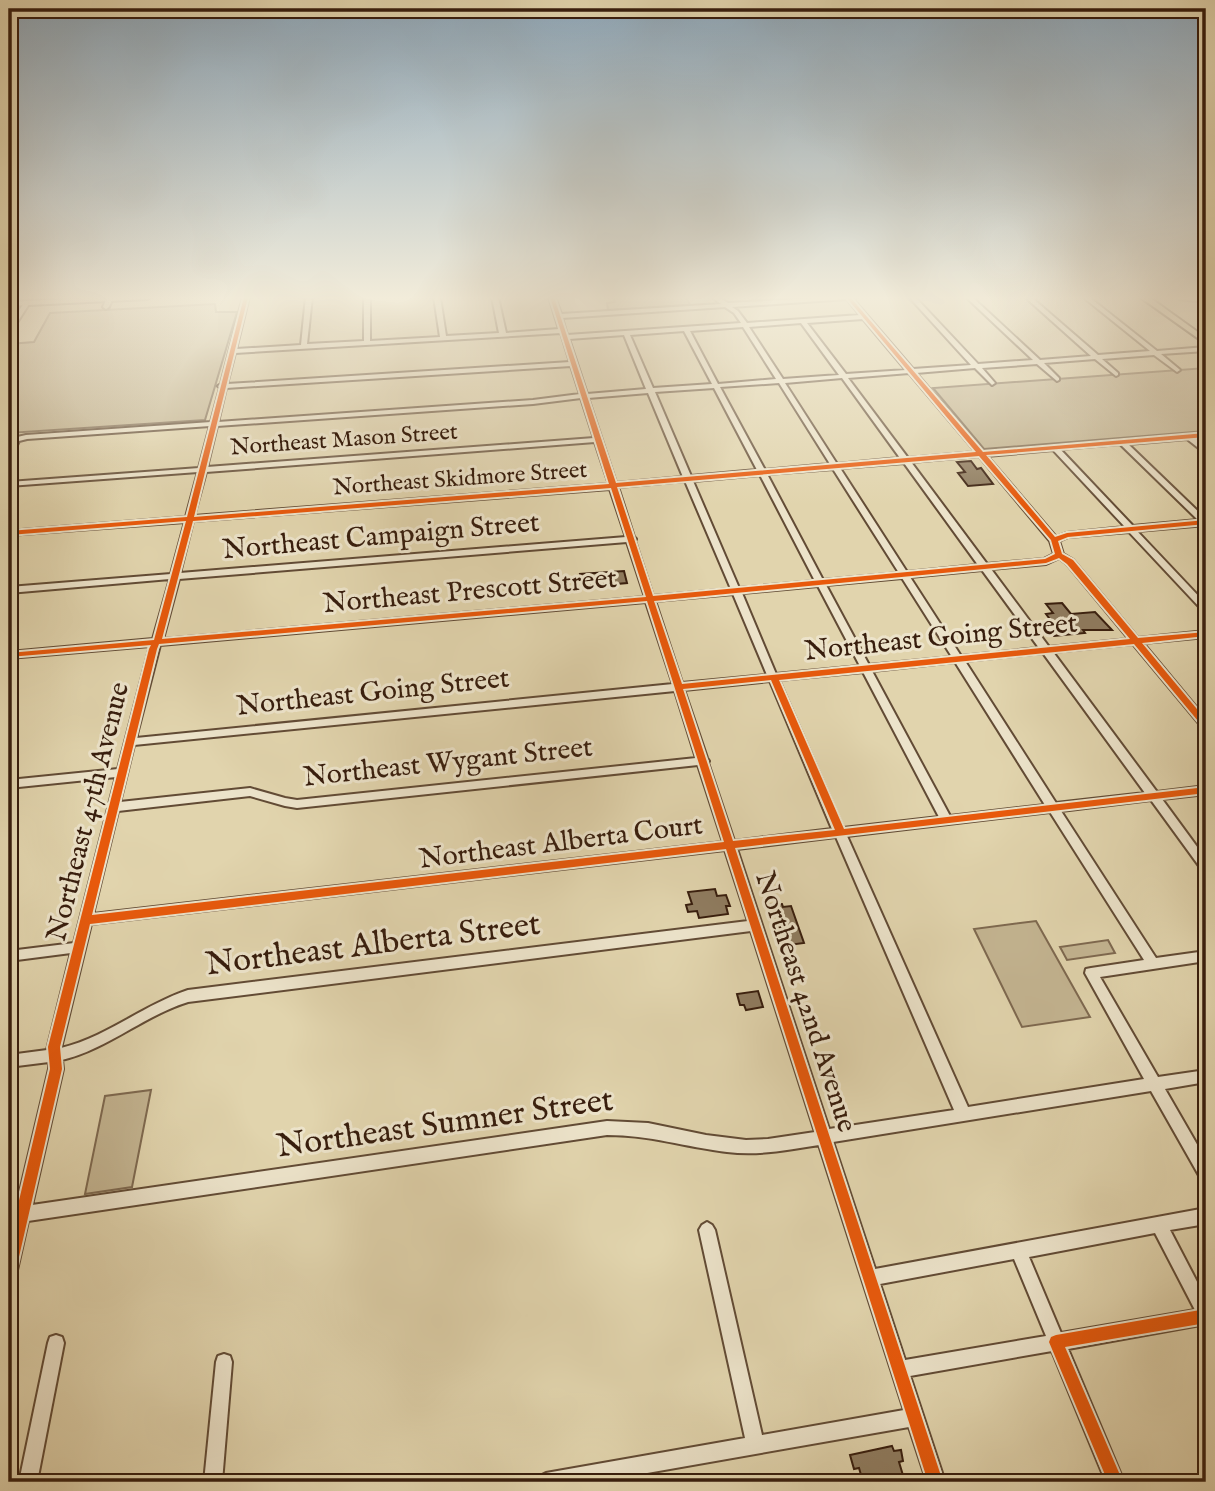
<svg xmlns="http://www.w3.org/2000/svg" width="1215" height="1491" font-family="'IM FELL English',serif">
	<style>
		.green { fill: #c4b592; stroke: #7e6950; stroke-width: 2 }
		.building { fill: #8f7c60; stroke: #371d0d; stroke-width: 2 }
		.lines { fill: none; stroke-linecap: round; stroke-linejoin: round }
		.minor-casing { stroke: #624b35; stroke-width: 4 }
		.major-casing { stroke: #371d0d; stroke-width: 4 }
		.minor { fill: #ece3ca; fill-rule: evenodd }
		.major { fill: #e1d4ad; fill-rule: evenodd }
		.cycleway-casing { stroke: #ece3ca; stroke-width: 4 }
		.cycleway { fill: #e8590c; fill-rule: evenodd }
		.labels { text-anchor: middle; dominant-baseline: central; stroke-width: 6; stroke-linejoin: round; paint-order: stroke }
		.far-street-label { font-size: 23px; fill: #371d0d; stroke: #ece3ca }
		.street-label { font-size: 28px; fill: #371d0d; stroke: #ece3ca }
		.near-street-label { font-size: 33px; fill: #371d0d; stroke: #ece3ca }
	</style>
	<rect width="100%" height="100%" fill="#e1d4ad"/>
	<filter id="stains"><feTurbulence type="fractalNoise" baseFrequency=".00286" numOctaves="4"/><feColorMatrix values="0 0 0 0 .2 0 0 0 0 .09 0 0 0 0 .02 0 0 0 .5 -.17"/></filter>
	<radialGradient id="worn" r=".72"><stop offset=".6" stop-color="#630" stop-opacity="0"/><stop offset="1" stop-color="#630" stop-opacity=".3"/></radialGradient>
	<g class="green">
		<polygon points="613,297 686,297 690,305 608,310 607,303 615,302"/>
		<polygon points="215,304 216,312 237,312 205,420 9,433 9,344 34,342 50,313"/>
		<polygon points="1206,368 1206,431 984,449 933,388"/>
		<polygon points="1036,921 1090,1017 1022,1027 974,929"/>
		<polygon points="1108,940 1115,953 1067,960 1060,947"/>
		<polygon points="151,1090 132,1187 85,1194 105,1096"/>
	</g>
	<g class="building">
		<polygon points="971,461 977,469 981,468 993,484 968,486 958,473 965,472 957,462"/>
		<polygon points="624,571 627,583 583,587 580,574"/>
		<polygon points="1062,603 1071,614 1095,612 1112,630 1083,630 1085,633 1054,636 1047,627 1055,626 1046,614 1053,613 1046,604"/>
		<polygon points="715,889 717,896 726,895 730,906 726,906 728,914 699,918 697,911 688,912 686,905 692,904 688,892"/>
		<polygon points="782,904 783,907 791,906 804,943 781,946 775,928 786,926 781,911 770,912 768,905"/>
		<polygon points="758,991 763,1007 746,1010 744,1005 740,1005 737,994"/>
		<polygon points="892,1446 894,1451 901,1450 903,1461 899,1462 905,1482 863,1482 859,1468 854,1469 850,1455"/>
	</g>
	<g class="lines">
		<defs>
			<g id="minor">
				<polygon points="107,297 113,297 109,307 106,309 103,307"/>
				<path d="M 243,297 L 249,297 L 236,349 L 301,345 L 306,297 L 312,297 L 307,344 L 364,341 L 364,297 L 370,297 L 370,341 L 440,337 L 434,297 L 440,297 L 446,336 L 499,333 L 492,297 L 498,297 L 506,333 L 559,329 L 549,297 L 555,297 L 561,314 L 721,304 L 712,297 L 718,297 L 728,303 L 832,297 L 858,297 L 853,299 L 913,369 L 971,365 L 909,297 L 915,297 L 978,364 L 1033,360 L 966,297 L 972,297 L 1040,360 L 1091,356 L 1025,297 L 1031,297 L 1098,355 L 1150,351 L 1083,297 L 1089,297 L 1157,351 L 1206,347 L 1206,351 L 1161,354 L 1179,369 L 1180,370 L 1177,372 L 1154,355 L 1102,359 L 1118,373 L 1118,375 L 1116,376 L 1095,359 L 1044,363 L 1059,378 L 1059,380 L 1057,381 L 1037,364 L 982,368 L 995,383 L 992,385 L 975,368 L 916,373 L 983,452 L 1206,433 L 1206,437 L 1195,438 L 1206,448 L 1206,454 L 1187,439 L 1128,444 L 1206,519 L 1206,525 L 1137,531 L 1206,604 L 1206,612 L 1203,611 L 1129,532 L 1068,537 L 1059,541 L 1063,554 L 1073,560 L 1138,638 L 1206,631 L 1206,637 L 1143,643 L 1206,719 L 1206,728 L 1202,727 L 1133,644 L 1053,652 L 1157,792 L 1206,786 L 1206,794 L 1162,799 L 1206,859 L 1206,871 L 1202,870 L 1151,800 L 1061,811 L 1156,958 L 1206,951 L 1206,961 L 1100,977 L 1158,1077 L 1206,1070 L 1206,1082 L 1165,1089 L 1206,1160 L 1206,1181 L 1201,1179 L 1151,1091 L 833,1142 L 875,1269 L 1206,1208 L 1206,1224 L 1170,1230 L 1206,1299 L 1206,1324 L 1068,1349 L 1124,1482 L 1106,1482 L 1052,1351 L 910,1376 L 945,1482 L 927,1482 L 909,1427 L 596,1482 L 537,1482 L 540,1476 L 546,1473 L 745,1438 L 699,1230 L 702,1225 L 707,1222 L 712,1225 L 715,1230 L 762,1435 L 904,1410 L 819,1145 C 788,1150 758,1156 727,1152 C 685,1147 650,1135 607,1135 L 28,1221 L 17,1270 L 15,1276 L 9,1278 L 9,1238 L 49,1069 L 49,1062 L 9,1067 L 9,1055 L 47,1050 L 71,953 L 9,961 L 9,951 L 74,943 L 116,777 L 9,788 L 9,780 L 118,769 L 150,646 L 9,658 L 9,652 L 153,639 L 170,579 L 9,593 L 9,587 L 171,574 L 185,522 L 9,535 L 9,531 L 186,517 L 198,472 L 9,486 L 9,482 L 199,468 L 210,426 L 27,439 L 19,441 L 12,455 L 9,455 L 9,447 L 13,438 L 26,435 L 211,422 L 220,388 L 218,386 L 221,384 ZM 847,299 L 860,315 L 747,323 L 738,311 L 732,307 ZM 725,307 L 734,313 L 741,323 L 567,335 L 562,318 ZM 863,319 L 906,370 L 846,374 L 807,323 ZM 801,323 L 839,375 L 783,379 L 749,327 ZM 743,327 L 776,379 L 718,384 L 690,331 ZM 684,331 L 712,384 L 653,388 L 630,335 ZM 561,333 L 570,362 L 227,384 L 235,353 ZM 624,335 L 646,389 L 587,394 L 569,339 ZM 571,366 L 580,394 L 533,400 L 218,422 L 226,388 ZM 909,373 L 976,452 L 908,458 L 848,378 ZM 842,378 L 900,458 L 837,464 L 785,383 ZM 779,383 L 830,464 L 765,470 L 720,387 ZM 714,388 L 757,470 L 691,476 L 655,392 ZM 648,393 L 683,477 L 616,483 L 588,398 ZM 581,398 L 594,438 L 207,467 L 217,426 L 533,404 ZM 595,442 L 609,484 L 194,516 L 206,472 ZM 1120,444 L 1198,520 L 1133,526 L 1060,449 ZM 1053,450 L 1125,527 L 1067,533 L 1056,537 L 987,456 ZM 979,456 L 1050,541 L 1054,554 L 1044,559 L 987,564 L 911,462 ZM 904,463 L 978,565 L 907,572 L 840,468 ZM 833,469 L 899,573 L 823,580 L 767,474 ZM 760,475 L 815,581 L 739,588 L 693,481 ZM 685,481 L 731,589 L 653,596 L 635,541 L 636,539 L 634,537 L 618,487 ZM 610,489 L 626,537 L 180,573 L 193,521 ZM 627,542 L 645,597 L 163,639 L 179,579 ZM 1059,558 L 1067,564 L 1129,639 L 1049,647 L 991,569 L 1046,564 ZM 982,570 L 1039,648 L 961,656 L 910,577 ZM 902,578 L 952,657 L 869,665 L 826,585 ZM 818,586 L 860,666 L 776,674 L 742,593 ZM 733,594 L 767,675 L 682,683 L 655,601 ZM 646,602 L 673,684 L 136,738 L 160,645 ZM 1043,653 L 1145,793 L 1056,803 L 965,661 ZM 955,662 L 1045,805 L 950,816 L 872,671 ZM 863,672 L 939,817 L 843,828 L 779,680 ZM 770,681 L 832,829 L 734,841 L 708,763 L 709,761 L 707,758 L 684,690 ZM 675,691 L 696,758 L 297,800 L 285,798 L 250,788 L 120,802 L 134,745 ZM 698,765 L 723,842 L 93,914 L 118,811 L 250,796 L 285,806 L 297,808 ZM 1050,812 L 1144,960 L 1091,968 L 1086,969 L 1085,973 L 1144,1079 L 968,1107 L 847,836 ZM 836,837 L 954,1110 L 829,1129 L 737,849 ZM 725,850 L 748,921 L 188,990 C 143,1005 107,1037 61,1048 L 91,924 ZM 751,931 L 815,1132 L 768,1139 L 746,1140 L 706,1135 L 648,1123 L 607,1121 L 32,1205 L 63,1069 L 62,1060 C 108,1049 143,1016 188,1002 ZM 1155,1233 L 1195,1310 L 1061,1333 L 1029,1257 ZM 1014,1259 L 1046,1336 L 905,1360 L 880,1284 Z"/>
				<polygon points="1176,297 1206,298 1206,302 1179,299"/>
				<polygon points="24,303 29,304 11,332 9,333 9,326"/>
				<polygon points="56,1335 62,1337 64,1343 37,1482 19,1482 48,1343 50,1337"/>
				<polygon points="224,1354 230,1356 232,1362 222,1482 204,1482 216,1362 218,1356"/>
			</g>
			<g id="major">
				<polygon points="106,297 151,297 147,299 9,306 9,302"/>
				<polygon points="1140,297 1149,297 1206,338 1206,344"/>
			</g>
		</defs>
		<use href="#minor" class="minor-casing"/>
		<use href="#major" class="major-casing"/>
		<use href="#minor" class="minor"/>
		<use href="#major" class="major"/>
		<defs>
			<g id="cycleway">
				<path d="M 244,297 L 248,297 L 194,517 L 609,484 L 550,297 L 554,297 L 616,483 L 976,452 L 846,297 L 850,297 L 983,452 L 1206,433 L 1206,437 L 986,455 L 1055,537 L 1067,533 L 1206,520 L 1206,524 L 1068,537 L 1058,541 L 1062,554 L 1073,560 L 1138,638 L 1206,632 L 1206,636 L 1142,643 L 1206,720 L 1206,728 L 1203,727 L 1134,644 L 779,680 L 844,829 L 1206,787 L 1206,793 L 735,848 L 943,1482 L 928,1482 L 726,849 L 90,924 L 60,1047 L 62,1069 L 16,1270 L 14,1275 L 9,1277 L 9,1243 L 50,1069 L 48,1047 L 149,649 L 151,645 L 9,657 L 9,653 L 154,640 L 186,521 L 9,535 L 9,531 L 187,517 ZM 979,456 L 1051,540 L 1055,554 L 1045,559 L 653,596 L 617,487 ZM 611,488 L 646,597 L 162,639 L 193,521 ZM 1059,558 L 1067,564 L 1130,639 L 682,684 L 654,601 L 1046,563 ZM 647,601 L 724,842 L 92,915 L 157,649 L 159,644 ZM 771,680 L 835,830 L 733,841 L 683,689 Z"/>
				<polygon points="1206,1309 1206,1323 1065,1347 1123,1482 1108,1482 1049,1342 1051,1337 1056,1335"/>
			</g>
		</defs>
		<use href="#cycleway" class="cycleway-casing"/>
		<use href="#cycleway" class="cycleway"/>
	</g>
	<linearGradient id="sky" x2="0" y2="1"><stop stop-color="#8ea8bb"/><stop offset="0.59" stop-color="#f2ecda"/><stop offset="1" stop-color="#f2ecda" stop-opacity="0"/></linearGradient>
	<rect width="1215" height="505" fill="url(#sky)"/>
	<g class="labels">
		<g class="far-street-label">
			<text transform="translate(344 440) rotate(-4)">Northeast Mason Street</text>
			<text transform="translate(460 479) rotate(-4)">Northeast Skidmore Street</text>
		</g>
		<g class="street-label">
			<text transform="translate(381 537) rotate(-5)">Northeast Campaign Street</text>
			<text transform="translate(470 592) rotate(-5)">Northeast Prescott Street</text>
			<text transform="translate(941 638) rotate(-6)">Northeast Going Street</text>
			<text transform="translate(373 693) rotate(-6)">Northeast Going Street</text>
			<text transform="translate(448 763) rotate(-6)">Northeast Wygant Street</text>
			<text transform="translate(89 812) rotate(-76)">Northeast 47th Avenue</text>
			<text transform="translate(561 843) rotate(-7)">Northeast Alberta Court</text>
			<text transform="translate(805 1002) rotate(72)">Northeast 42nd Avenue</text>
		</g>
		<g class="near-street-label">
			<text transform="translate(373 945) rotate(-7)">Northeast Alberta Street</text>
			<text transform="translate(445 1124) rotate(-8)">Northeast Sumner Street</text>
		</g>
	</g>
	<rect width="1215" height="1491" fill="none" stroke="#e1d4ad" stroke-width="35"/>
	<rect x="10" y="10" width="1194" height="1470" fill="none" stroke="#371d0d" stroke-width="3.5"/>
	<rect x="18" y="18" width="1180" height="1456" fill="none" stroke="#371d0d" stroke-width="2"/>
	<rect width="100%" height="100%" filter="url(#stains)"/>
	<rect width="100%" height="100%" fill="url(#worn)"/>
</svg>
